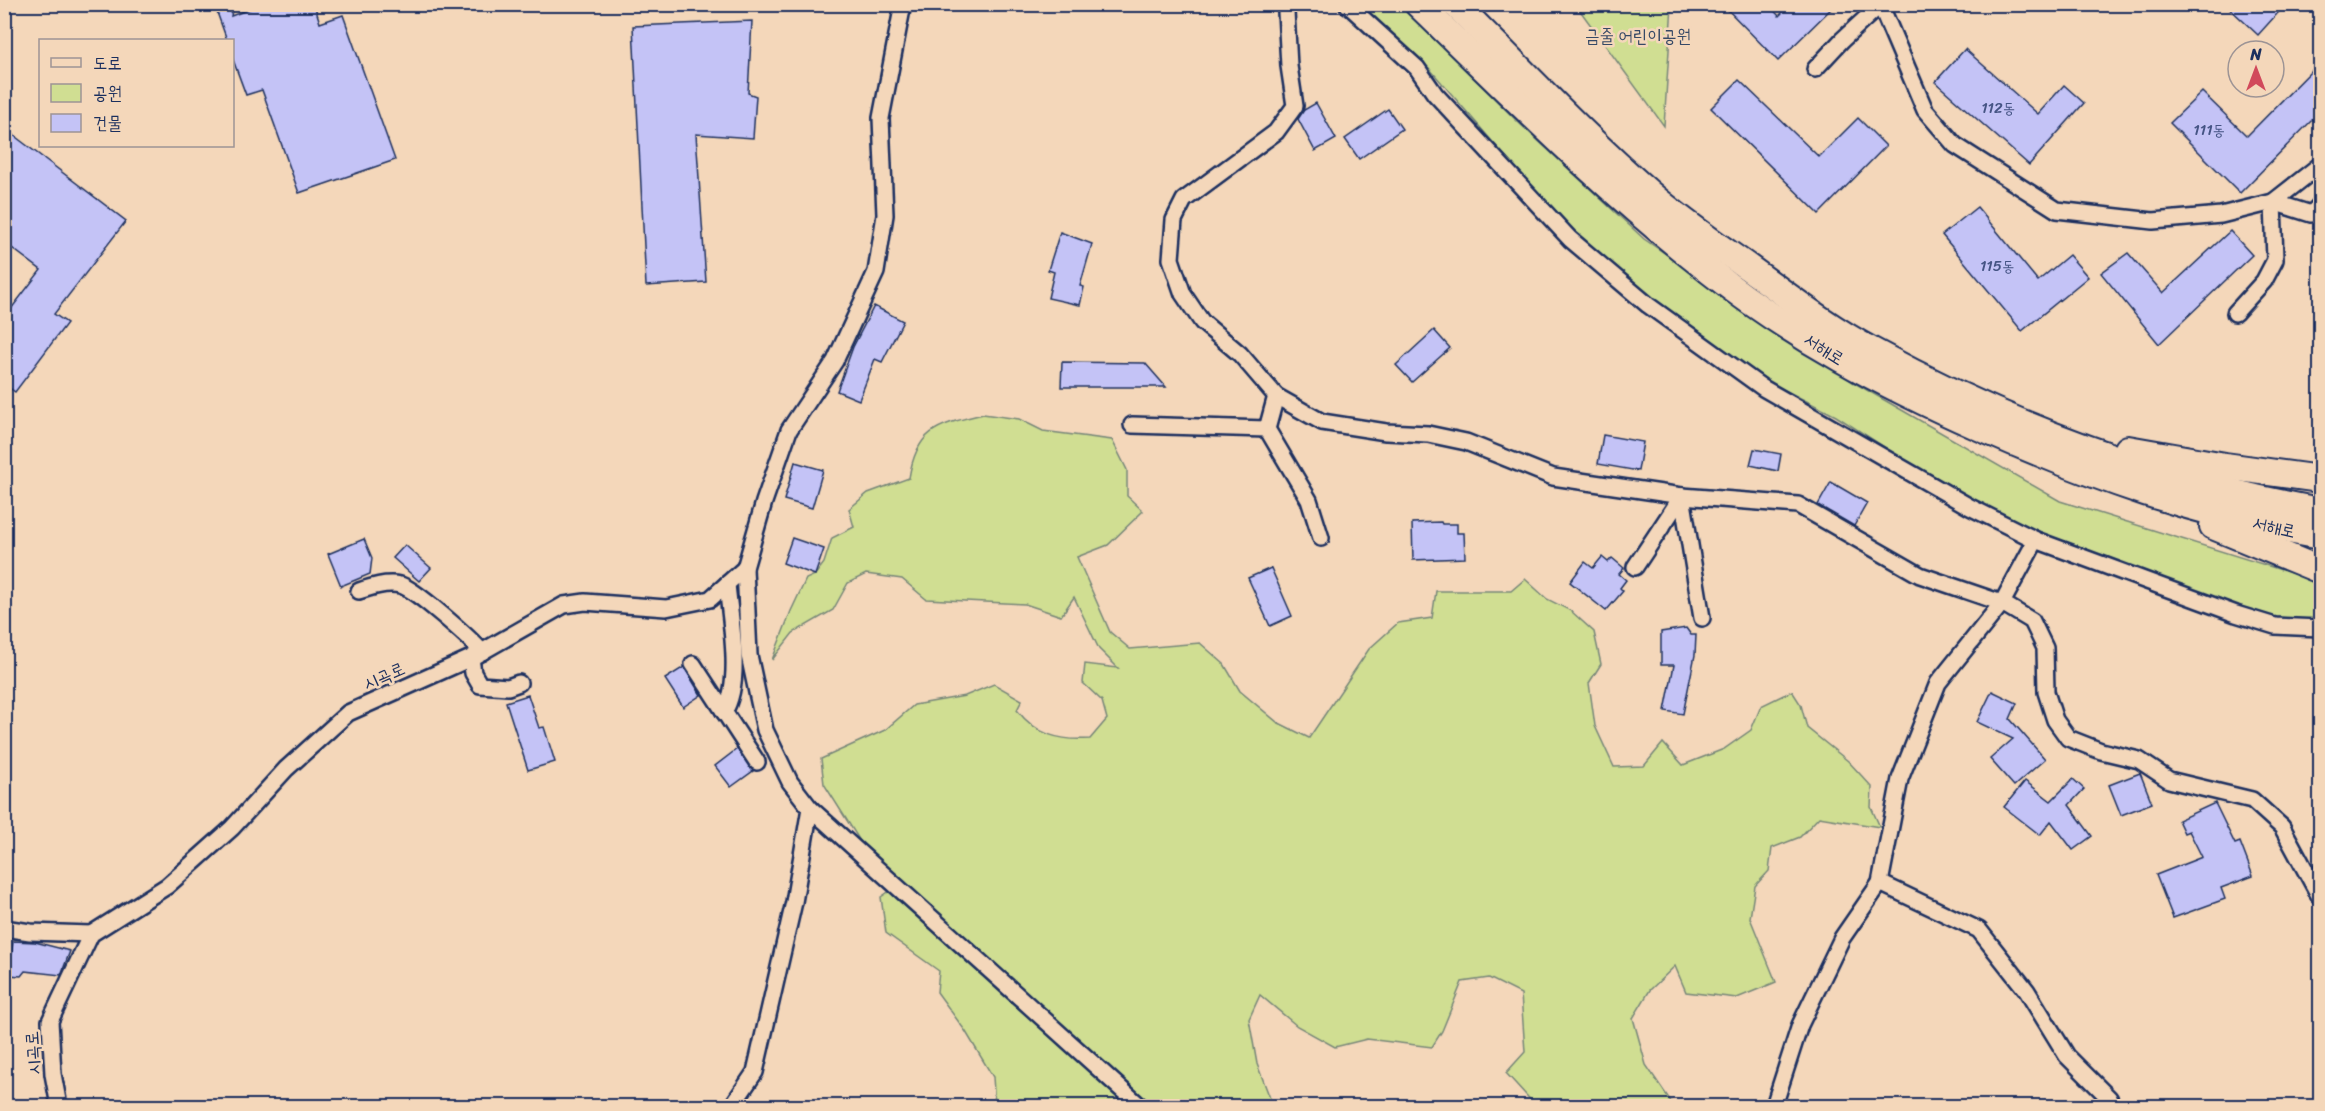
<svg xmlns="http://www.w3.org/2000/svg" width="2325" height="1111" font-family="Sriracha,'Poor Story',sans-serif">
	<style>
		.green { fill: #d0de92; stroke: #768678; stroke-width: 1.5 }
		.building { fill: #c4c3f6; stroke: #1b2f5e; stroke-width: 1.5 }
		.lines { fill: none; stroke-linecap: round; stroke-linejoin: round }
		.street-casing { stroke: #1b2f5e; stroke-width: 20 }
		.highway-casing { stroke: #1b2f5e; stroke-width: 30 }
		.street { stroke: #f4d7ba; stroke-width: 15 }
		.highway { stroke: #f4d7ba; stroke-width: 26 }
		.labels { text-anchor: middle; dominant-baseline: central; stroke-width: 5; stroke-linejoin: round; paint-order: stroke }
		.number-label { font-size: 15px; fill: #455484 }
		.park-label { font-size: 18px; fill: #364966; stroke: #f4d7ba }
		.street-label { font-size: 18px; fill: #1b2f5e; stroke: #f4d7ba }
	</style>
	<rect width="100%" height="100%" fill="#f4d7ba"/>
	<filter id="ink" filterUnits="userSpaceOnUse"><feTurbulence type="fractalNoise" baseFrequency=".0167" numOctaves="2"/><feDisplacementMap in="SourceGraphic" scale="12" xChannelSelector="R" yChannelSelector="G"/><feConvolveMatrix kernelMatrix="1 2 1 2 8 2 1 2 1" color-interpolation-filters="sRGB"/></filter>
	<g filter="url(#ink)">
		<g class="green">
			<polygon points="1358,5 1400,5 1518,122 1644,239 1853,382 2060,501 2320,582 2320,621 2265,616 2054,542 1979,508 1836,416 1769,382 1633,289 1541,198 1429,68"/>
			<polygon points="1576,5 1672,5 1664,126"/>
			<path d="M 983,414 L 1019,419 L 1043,431 L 1112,440 L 1127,470 L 1127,496 L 1143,511 L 1108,545 L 1077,557 L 1110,632 L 1130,649 L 1200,643 L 1224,664 L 1240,691 L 1277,722 L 1309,738 L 1369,649 L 1398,623 L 1432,618 L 1436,591 L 1511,591 L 1525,579 L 1547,599 L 1571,611 L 1594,632 L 1601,664 L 1589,683 L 1595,726 L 1614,767 L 1644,766 L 1663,743 L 1683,765 L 1724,749 L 1751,730 L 1761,706 L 1792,691 L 1801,705 L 1807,728 L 1848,761 L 1872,787 L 1871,807 L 1880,827 L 1819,817 L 1800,837 L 1772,848 L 1769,871 L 1755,886 L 1750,918 L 1776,982 L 1737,998 L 1686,992 L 1675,966 L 1650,990 L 1633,1018 L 1646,1065 L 1674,1106 L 1536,1106 L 1506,1073 L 1525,1052 L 1521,994 L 1489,978 L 1462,982 L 1442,1031 L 1432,1047 L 1367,1039 L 1335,1047 L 1297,1026 L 1260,995 L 1249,1019 L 1257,1064 L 1273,1106 L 995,1106 L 993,1077 L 966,1032 L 937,992 L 939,971 L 886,933 L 881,897 L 891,890 L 824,784 L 821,759 L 885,730 L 914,705 L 965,696 L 994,684 L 1022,700 L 1017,710 C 1036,735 1060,741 1090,739 L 1107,719 L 1102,701 L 1083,683 L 1085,664 L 1118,668 L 1099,649 L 1074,597 L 1061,616 L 1025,604 L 926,599 L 902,579 L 866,574 L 848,583 L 833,610 L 793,633 L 772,660 L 791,611 L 806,579 L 815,575 L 824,563 L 832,538 L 854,527 L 849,509 L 868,493 L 909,478 C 917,428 939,425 983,414 Z"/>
		</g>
		<g class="building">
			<polygon points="214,4 233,4 231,16 263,4 314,4 320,23 343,15 395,160 299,193 262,90 246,95 232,57 232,40 227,40"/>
			<polygon points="1722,4 1768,4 1779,16 1791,4 1836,4 1778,61"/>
			<polygon points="2225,4 2286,4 2258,35"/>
			<polygon points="752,21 748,93 756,96 753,138 696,134 706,282 646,286 633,26"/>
			<polygon points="1965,49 2038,114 2064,85 2084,103 2029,165 1935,82"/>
			<polygon points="2320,62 2320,112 2240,193 2170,123 2202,92 2247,136"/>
			<polygon points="1739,80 1819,157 1858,118 1886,146 1819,214 1711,108"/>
			<polygon points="1316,103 1336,139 1315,151 1298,119 1304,110"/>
			<polygon points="1388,109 1402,129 1359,159 1345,139"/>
			<polygon points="4,128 126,221 54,314 67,323 15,392 4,384 4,318 41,270 4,242"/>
			<polygon points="1977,207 2038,281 2069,255 2088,277 2022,331 1942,235"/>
			<polygon points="2230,231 2252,255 2159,344 2101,273 2128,253 2163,293"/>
			<polygon points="1060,232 1092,244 1080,286 1084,287 1080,305 1048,298 1054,272 1048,270"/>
			<polygon points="874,306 903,321 882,362 875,359 859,400 837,391 853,347"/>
			<polygon points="1434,330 1450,348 1412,382 1396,365"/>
			<polygon points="1062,362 1145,363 1166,387 1061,387"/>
			<polygon points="1603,435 1643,442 1638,471 1598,464"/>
			<polygon points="1754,449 1781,454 1778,471 1750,465"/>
			<polygon points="795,462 823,470 812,508 784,500"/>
			<polygon points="1831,482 1867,503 1854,526 1818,505"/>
			<polygon points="1441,522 1442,524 1457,524 1457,533 1464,533 1465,558 1413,560 1412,523"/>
			<polygon points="792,538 824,549 815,575 783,563"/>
			<polygon points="364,539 372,558 370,574 341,586 328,554"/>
			<polygon points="405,545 431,568 419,581 393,558"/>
			<polygon points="1602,557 1608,562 1612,558 1624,568 1619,574 1626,580 1620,588 1623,591 1606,611 1570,582 1585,562 1593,568"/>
			<polygon points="1271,568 1292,616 1270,626 1248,578"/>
			<polygon points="1686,628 1691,635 1696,635 1695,655 1683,714 1665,711 1674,665 1661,665 1661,632"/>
			<polygon points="684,667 701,695 683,707 665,679"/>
			<polygon points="1992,691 2017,703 2010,719 2045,759 2014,786 1990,759 2013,739 1977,722"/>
			<polygon points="528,695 539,728 544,727 555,762 528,770 506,702"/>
			<polygon points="737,749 753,771 731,787 715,766"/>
			<polygon points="2140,773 2152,803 2121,815 2109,785"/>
			<polygon points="2073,779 2084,789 2069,805 2092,836 2073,850 2051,821 2040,835 2004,807 2025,781 2051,801"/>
			<polygon points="2215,803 2235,844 2240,842 2253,876 2221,888 2225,899 2173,918 2156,875 2202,857 2189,831 2184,833 2178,820"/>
			<polygon points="13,941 35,942 70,951 61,975 25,971 21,976 9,975"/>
		</g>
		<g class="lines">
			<defs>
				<g id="street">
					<polyline points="1288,4 1286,12 1289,66 1295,106 1276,132 1184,200 1174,220 1171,259 1183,294 1202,322 1240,354 1276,396 1322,422 1386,432 1428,434 1466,442 1553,477 1682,496 1798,505 1920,575 2002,603 2032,621 2045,648 2046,692 2055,720 2068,738 2101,751 2139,760 2169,780 2252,800 2282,827 2320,897"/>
					<polyline points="1347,4 1417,68 1435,94 1570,239 1648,305 1763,388 1970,507 2036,540 2236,614 2275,626 2320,628"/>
					<polyline points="1880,4 1925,110 1955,145 2057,210 2153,221 2221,215 2273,202 2320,165"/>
					<polyline points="1815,69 1842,40 1879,6"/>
					<polyline points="2273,202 2311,214 2320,205"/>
					<polyline points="2235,313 2264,281 2275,260 2273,202"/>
					<polyline points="1132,425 1267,429 1276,396"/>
					<polyline points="1267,429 1309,500 1321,538"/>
					<polyline points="1682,496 1702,618"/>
					<polyline points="1635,567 1682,496"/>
					<path d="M 359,591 C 371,587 386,582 400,585 C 413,587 472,640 482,652"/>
					<polyline points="471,658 473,673 480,685 508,687 519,683"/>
					<polyline points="693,664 757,762"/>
					<path d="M 724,712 C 743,681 730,620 727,584"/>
					<polyline points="810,808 1140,1106"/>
					<polyline points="1880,883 1979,930 2027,991 2067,1056 2109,1098 2113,1106"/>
					<polyline points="4,928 30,932 91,934"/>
					<polyline points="59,1106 53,1074 50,1021 91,934 167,886 232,828 286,769 348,713 471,658 564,605 585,602 666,608 710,599 745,568"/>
					<polyline points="732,1106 755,1072 794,902 810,808 790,782 765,730 749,655 745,568 764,502 789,430 835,361 876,272 885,215 881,118 903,4"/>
					<polyline points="1774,1106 1800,1025 1842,938 1880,883 1900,779 1938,683 2002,603 2036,540"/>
				</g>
				<g id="highway">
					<path d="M 1418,4 C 1514,97 1606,190 1711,272 C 1793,337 1884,385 1979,427 C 2094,478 2196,514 2320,536"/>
					<path d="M 1455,4 C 1519,67 1582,135 1650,194 C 1681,221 1715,244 1749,268 C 1789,297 1829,328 1872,351 C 2013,428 2163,483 2320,511"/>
					<polyline points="2128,449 2225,466 2320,479"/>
					<polyline points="2213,526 2320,570"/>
				</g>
			</defs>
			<use href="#street" class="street-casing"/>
			<use href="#highway" class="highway-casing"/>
			<use href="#street" class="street"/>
			<use href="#highway" class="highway"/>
		</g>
	</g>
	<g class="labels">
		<g class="number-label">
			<text x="1998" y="108">112동</text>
			<text x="2209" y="130">111동</text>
			<text x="1997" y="266">115동</text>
		</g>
		<g class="park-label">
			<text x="1638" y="36">금줄 어린이공원</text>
		</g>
		<g class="street-label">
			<text transform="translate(1824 349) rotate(32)">서해로</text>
			<text transform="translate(2274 527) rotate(12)">서해로</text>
			<text transform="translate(384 676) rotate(-24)">시곡로</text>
			<text transform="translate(33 1053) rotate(-94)">시곡로</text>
		</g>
	</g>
	<rect width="2325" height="1111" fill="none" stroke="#f4d7ba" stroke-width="24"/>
	<rect x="12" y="12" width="2301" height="1087" fill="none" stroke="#1b2f5e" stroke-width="2" filter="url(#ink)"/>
	<rect x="39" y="39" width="195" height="108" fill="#f4d7ba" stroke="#9d9495" stroke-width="1.5"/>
	<rect x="51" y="58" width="30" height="9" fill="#f4d7ba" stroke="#9d9495" stroke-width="1.5"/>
	<text x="93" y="69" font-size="18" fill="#1b2f5e">도로</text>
	<rect x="51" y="84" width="30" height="18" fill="#d0de92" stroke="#9d9495" stroke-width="1.5"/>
	<text x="93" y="99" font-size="18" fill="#1b2f5e">공원</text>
	<rect x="51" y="114" width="30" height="18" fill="#c4c3f6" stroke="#9d9495" stroke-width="1.5"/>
	<text x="93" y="129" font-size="18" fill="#1b2f5e">건물</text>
	<g transform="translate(2256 69)"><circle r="28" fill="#f4d7ba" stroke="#9d9495" stroke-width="1.5"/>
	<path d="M0-4.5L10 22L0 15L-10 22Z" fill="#d1495b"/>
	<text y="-9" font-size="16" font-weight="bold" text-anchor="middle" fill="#1b2f5e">N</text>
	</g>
</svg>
